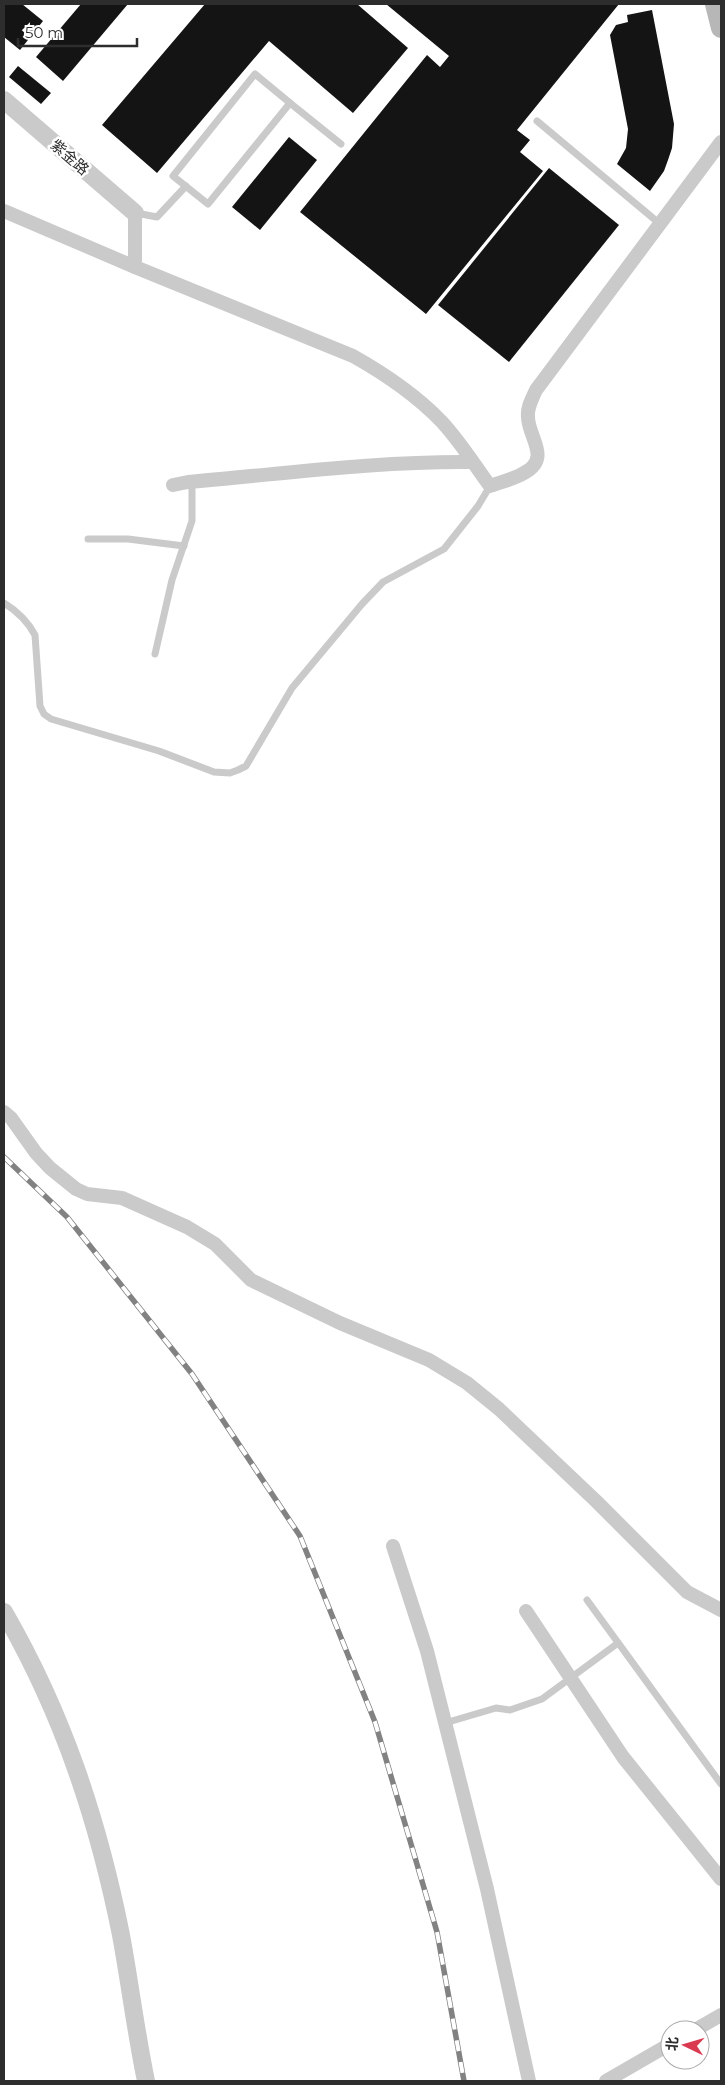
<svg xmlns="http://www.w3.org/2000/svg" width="725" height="2085" font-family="Montserrat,'Noto Sans SC',sans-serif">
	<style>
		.building { fill: #141414 }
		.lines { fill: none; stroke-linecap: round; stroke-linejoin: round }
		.service { stroke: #cacaca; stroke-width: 7 }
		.minor { stroke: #cacaca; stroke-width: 14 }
		.tertiary { stroke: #cacaca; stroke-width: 18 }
		.secondary { stroke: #b7b7b7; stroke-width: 20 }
		.rail-casing { stroke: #828282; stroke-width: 5.5 }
		.rail { stroke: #fff; stroke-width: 4; stroke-dasharray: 11; stroke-linecap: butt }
		.labels { text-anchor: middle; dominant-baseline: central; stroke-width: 5; stroke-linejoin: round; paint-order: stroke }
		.street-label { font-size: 15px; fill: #2d2d2d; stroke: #fff }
	</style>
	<rect width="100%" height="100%" fill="#fff"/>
	<g class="building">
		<polygon points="4,4 22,4 43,21 20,50 4,37"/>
		<polygon points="81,4 128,4 63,81 36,57"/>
		<polygon points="205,4 357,4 408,48 353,113 269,41 157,173 102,125"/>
		<polygon points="386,4 619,4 517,130 530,140 520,152 543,171 426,314 300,212 427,55 440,67 449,56"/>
		<polygon points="652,10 674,124 672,148 668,160 664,171 650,191 617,164 626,148 628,129 610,35 616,25 628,22 627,15"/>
		<polygon points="18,66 51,93 41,104 9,77"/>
		<polygon points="289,137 317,160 260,230 232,207"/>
		<polygon points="549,168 619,225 509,362 438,305"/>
	</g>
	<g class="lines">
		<g class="service">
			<polygon points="255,74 290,103 208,204 173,176"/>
			<polyline points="290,103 341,144"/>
			<polyline points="537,121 660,224"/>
			<polyline points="136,213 157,217 186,186"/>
			<polyline points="88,539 128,539 184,546"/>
			<path d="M 4,603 C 17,611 28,622 35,635 L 40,706 L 44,714 L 51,719 L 159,751 L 214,772 L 230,773 L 238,770 L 246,766 L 292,688 L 362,604 L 383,582 L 444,549 L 478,506 L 490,486"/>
			<polyline points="155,654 172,580 192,521 192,482"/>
			<polyline points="587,1600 721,1784"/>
			<polyline points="445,1723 496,1708 510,1710 542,1699 618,1643"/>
		</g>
		<g class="minor">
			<path d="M 4,211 L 135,267 L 353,356 C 385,374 415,394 441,421 C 459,440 474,464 490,486 C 501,482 514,479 524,473 C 552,458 528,437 528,417 C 527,407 532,399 536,390 L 721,142"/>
			<polyline points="135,267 135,213"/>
			<path d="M 173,485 L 188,482 C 282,474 377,461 472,462"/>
			<polyline points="4,1112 11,1118 36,1153 50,1168 76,1189 87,1194 122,1198 187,1227 215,1244 251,1280 340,1323 429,1360 467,1383 499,1409 596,1501 687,1592 721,1610"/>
			<polyline points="393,1546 427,1651 487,1889 529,2081"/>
			<polyline points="526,1611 623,1757 721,1879"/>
			<polyline points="695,2030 721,2015"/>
			<polyline points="606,2081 670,2044"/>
		</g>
		<g class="tertiary">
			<polyline points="4,100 135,213"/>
			<path d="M 4,1612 C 63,1714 98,1820 121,1935 C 130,1984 136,2033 146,2081"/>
		</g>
		<polyline class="secondary" points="715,4 721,28"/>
		<defs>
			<polyline id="rail" points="4,1157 67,1217 192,1374 300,1536 375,1722 437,1932 464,2081"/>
		</defs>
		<use href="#rail" class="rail-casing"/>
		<use href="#rail" class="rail"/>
	</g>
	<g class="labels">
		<g class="street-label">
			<text transform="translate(70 157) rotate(41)">紫金路</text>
		</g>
	</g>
	<rect width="725" height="2085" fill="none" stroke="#2d2d2d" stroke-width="10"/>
	<g transform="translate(685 2045) rotate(275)"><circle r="24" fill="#ffffff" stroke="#ababab"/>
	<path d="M0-4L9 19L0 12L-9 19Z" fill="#d93a50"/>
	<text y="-8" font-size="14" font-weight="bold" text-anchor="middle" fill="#2d2d2d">北</text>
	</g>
	<path d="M18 38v8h119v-8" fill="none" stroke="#2d2d2d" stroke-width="2.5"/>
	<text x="25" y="38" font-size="15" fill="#2d2d2d" stroke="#ffffff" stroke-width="4" paint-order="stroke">50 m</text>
</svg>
